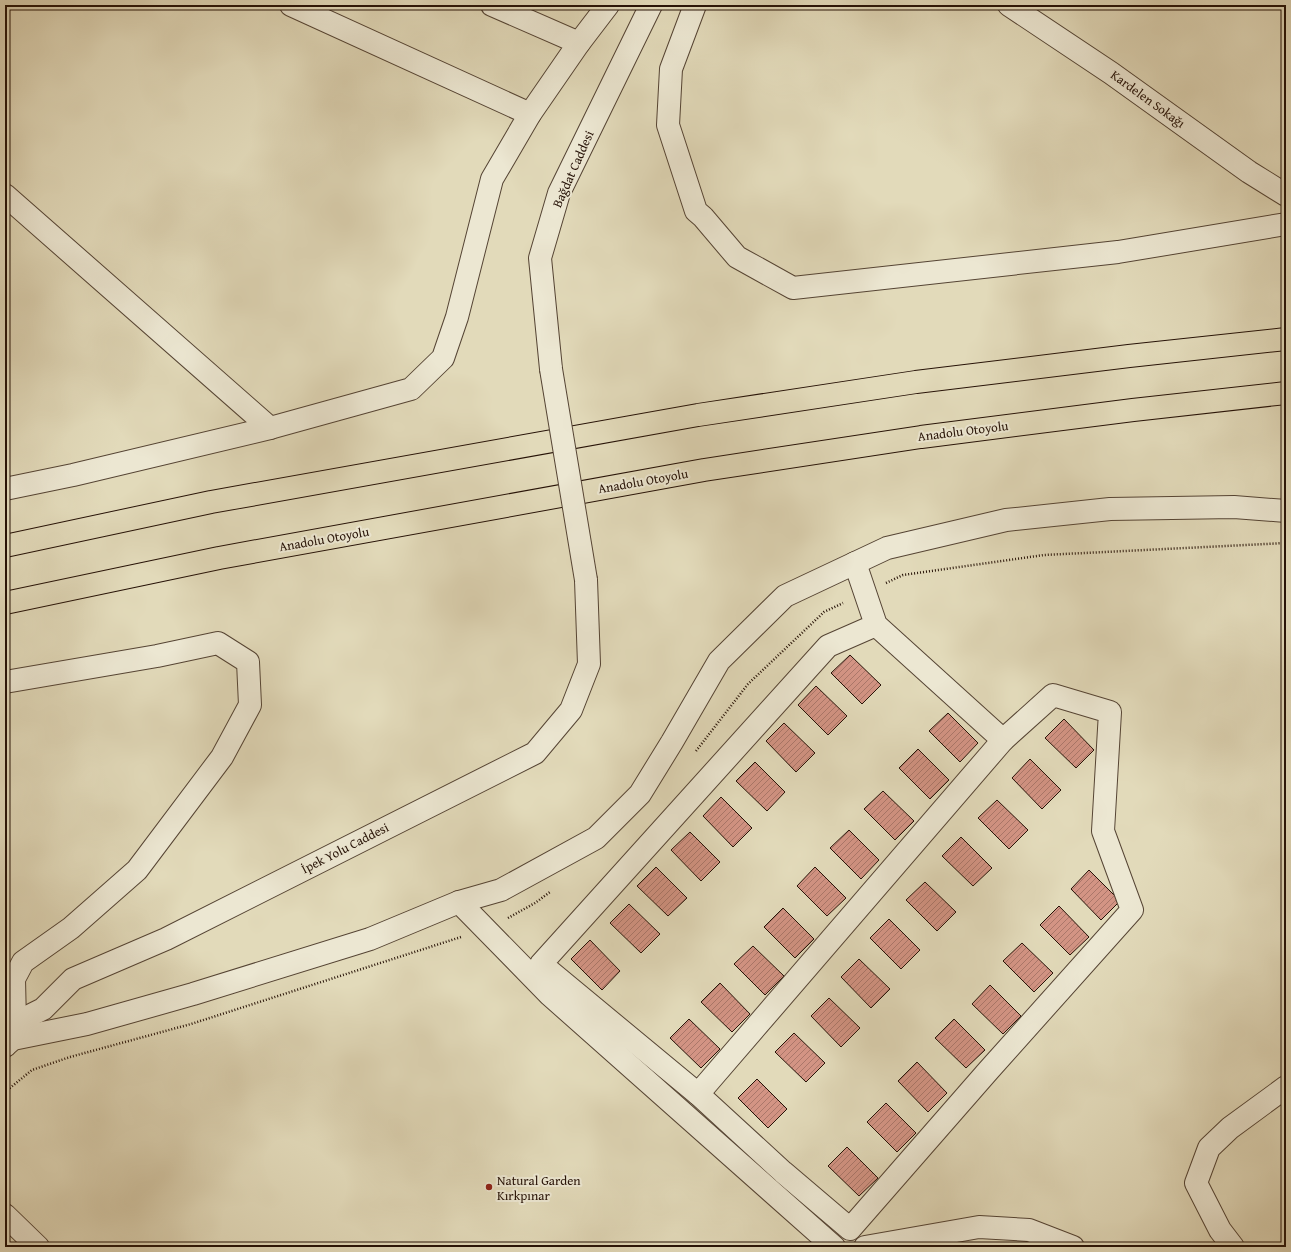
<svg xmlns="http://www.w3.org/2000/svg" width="1291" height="1252" font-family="'Gentium Book Plus',serif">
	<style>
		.building { fill: url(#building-hatch); stroke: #261207 }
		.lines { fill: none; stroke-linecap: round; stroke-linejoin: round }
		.minor-casing { stroke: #554434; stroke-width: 24 }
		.tertiary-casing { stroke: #554434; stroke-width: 24 }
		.motorway-casing { stroke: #261207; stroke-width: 24 }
		.path { stroke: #261207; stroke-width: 2.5; stroke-dasharray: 1 2; stroke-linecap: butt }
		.minor { stroke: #ece7d2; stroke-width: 22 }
		.tertiary { stroke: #ece7d2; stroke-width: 22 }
		.motorway { stroke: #e2daba; stroke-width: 22 }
		.tertiary-bridge-casing { stroke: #554434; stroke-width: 24; stroke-linecap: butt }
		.tertiary-bridge { stroke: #ece7d2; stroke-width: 22 }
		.poi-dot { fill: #8f2418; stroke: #ece7d2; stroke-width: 1.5 }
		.labels { text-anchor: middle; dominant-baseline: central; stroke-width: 4; stroke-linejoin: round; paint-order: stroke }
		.street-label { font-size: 13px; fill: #261207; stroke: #ece7d2 }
		.poi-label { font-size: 13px; fill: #261207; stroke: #ece7d2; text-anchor: start }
	</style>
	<defs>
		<pattern id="building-hatch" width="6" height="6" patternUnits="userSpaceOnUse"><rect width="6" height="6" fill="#d39484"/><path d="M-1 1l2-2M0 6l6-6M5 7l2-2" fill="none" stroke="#ab776a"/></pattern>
	</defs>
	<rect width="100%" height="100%" fill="#e2daba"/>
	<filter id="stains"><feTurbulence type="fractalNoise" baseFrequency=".005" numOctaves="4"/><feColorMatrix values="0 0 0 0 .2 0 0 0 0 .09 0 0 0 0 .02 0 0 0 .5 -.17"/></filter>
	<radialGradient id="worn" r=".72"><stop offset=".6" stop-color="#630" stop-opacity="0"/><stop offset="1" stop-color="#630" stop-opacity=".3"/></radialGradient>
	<g class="building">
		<polygon points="850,655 881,685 862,704 831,673"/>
		<polygon points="816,686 847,716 828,735 798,705"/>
		<polygon points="948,713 978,743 960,762 929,731"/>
		<polygon points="1064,719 1094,750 1076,768 1045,738"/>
		<polygon points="784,723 815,753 796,772 766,741"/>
		<polygon points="918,749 949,780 930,799 899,768"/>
		<polygon points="1030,759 1061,790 1042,809 1012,778"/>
		<polygon points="755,762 785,792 767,811 736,781"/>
		<polygon points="883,791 914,821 895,840 864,809"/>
		<polygon points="721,797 752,828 733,847 703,816"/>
		<polygon points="997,800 1028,830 1009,849 978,818"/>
		<polygon points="849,830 879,860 861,879 830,848"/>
		<polygon points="690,832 720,862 701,881 671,850"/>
		<polygon points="961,837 992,868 973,886 942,856"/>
		<polygon points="656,867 687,898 668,916 637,886"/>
		<polygon points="815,867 846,898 827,916 797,886"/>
		<polygon points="1089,870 1120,901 1101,920 1071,889"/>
		<polygon points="925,882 956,912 937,931 906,900"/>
		<polygon points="629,904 660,934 641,953 610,923"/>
		<polygon points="1059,906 1089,937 1070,955 1040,925"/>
		<polygon points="783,908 814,939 795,958 764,927"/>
		<polygon points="889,919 920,950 901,969 870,938"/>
		<polygon points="590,940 620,971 602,990 571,959"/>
		<polygon points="1022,943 1053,973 1034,992 1003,961"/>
		<polygon points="753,946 784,976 765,995 734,964"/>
		<polygon points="859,959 890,989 871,1008 841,977"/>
		<polygon points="720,983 750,1014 732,1032 701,1002"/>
		<polygon points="990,985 1021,1016 1003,1034 972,1004"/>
		<polygon points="829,998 860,1028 841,1047 811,1016"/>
		<polygon points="689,1019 720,1049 701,1068 670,1038"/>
		<polygon points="954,1019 985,1050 966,1068 935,1038"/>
		<polygon points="794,1033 825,1063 806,1082 775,1052"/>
		<polygon points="917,1062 947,1093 928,1112 898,1081"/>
		<polygon points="757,1079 787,1109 768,1128 738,1098"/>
		<polygon points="886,1103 916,1133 897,1152 867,1122"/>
		<polygon points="847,1147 878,1178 859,1196 828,1166"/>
	</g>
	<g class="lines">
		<defs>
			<g id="minor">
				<polyline points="291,5 530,114"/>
				<polyline points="492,5 579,43"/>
				<polyline points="695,5 671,69 668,125 696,211 703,217 737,257 793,288 1118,252 1286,224"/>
				<polyline points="1009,5 1111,73 1249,172 1286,195"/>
				<polyline points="5,195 270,428"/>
				<polyline points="551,369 540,258 559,193 651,5"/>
				<polyline points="5,489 73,475 270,428 411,389 443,358 457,317 492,179 530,114 579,43 608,5"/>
				<polyline points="855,563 876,625 1003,740 698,1094 541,964 828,646 876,625"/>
				<polyline points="5,682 157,656 218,643 248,662 250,705 222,757 137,870 71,928 23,962 14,979 15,1023"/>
				<polyline points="459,902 550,995 834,1247"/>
				<polyline points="6,1045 13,1039 87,1024 193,994 370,939 459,902 501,890 596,838 640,794 672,742 719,661 785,596 887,548 1006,520 1110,509 1234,507 1286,511"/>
				<polyline points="698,1094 783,1172 850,1229 988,1071 1132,910 1103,831 1110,712 1053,695 1003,740"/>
				<polyline points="5,1215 38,1247"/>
				<polyline points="865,1247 979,1227 1029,1230 1073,1247"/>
				<polyline points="1233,1247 1220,1230 1196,1183 1209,1148 1230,1128 1286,1087"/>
			</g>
			<polyline id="tertiary" points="5,1046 15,1023 43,1009 73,979 166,939 535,753 571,710 589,664 586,580"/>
			<g id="motorway">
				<polyline points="5,546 211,502 698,415 916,382 1129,356 1286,339"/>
				<polyline points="5,603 219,558 704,470 921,437 1133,410 1286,393"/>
			</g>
		</defs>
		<use href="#minor" class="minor-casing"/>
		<use href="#tertiary" class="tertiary-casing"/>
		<use href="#motorway" class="motorway-casing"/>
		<g class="path">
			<polyline points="886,583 903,575 1044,555 1286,543"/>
			<polyline points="696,751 748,684 824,612 843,603"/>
			<polyline points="508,918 535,903 550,892"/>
			<polyline points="5,1092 32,1070 70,1057 191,1024 461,937"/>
		</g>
		<use href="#minor" class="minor"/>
		<use href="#tertiary" class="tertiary"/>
		<use href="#motorway" class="motorway"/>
		<defs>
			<polyline id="tertiary-bridge" points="551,369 586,580"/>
		</defs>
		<use href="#tertiary-bridge" class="tertiary-bridge-casing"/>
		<use href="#tertiary-bridge" class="tertiary-bridge"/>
	</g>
	<circle class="poi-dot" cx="489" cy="1187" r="4"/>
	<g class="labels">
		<g class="street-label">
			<text transform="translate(1148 99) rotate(36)">Kardelen Sokağı</text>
			<text transform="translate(573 169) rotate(-66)">Bağdat Caddesi</text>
			<text transform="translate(963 431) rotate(-7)">Anadolu Otoyolu</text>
			<text transform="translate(643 481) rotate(-10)">Anadolu Otoyolu</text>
			<text transform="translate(324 539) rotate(-10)">Anadolu Otoyolu</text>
			<text transform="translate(345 848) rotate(-27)">İpek Yolu Caddesi</text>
		</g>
		<g class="poi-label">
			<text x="497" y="1180">Natural Garden<tspan x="497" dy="15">Kırkpınar</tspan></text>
		</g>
	</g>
	<rect width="1291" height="1252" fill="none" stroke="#e2daba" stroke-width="20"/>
	<rect x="6" y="6" width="1279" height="1240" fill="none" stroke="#261207" stroke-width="2"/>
	<rect x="10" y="10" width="1271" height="1232" fill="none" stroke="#261207"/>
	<rect width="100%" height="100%" filter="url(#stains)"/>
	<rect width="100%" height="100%" fill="url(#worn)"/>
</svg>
